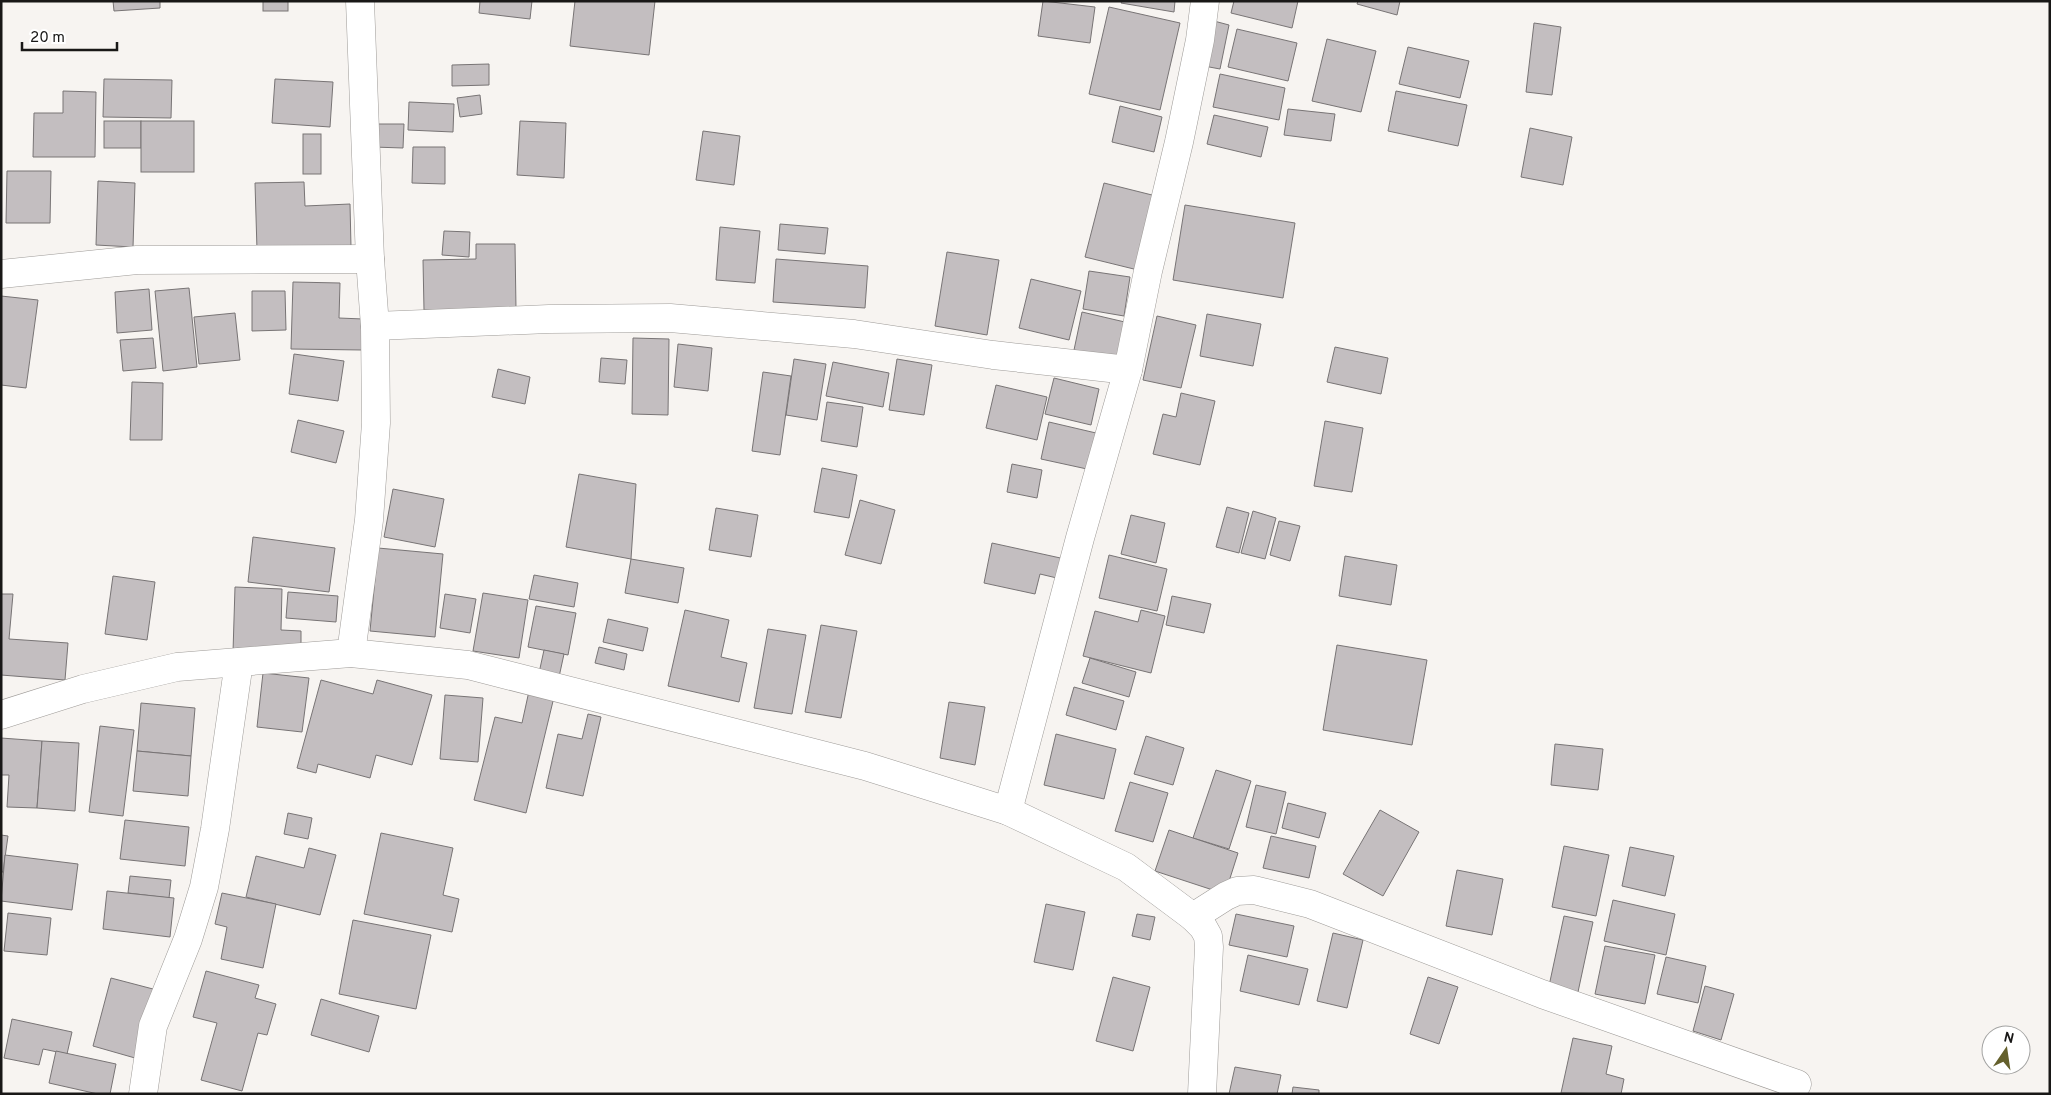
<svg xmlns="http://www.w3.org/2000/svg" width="2051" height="1095" font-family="Overpass,sans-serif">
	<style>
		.building { fill: #c3bec0; stroke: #787475 }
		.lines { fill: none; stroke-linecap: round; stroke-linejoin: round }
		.minor-casing { stroke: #9e9b98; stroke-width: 29 }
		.minor { stroke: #fff; stroke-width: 28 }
	</style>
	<rect width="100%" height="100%" fill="#f7f4f1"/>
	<g class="building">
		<polygon points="113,1 160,1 160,8 114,11"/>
		<rect x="263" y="1" width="25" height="10"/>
		<polygon points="480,1 532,1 530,19 479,13"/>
		<polygon points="575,1 655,1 649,55 570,46"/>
		<polygon points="1043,1 1095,7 1090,43 1038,36"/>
		<polygon points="1122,1 1175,1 1174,12 1121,3"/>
		<polygon points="1234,1 1298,1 1292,28 1231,13"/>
		<polygon points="1358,1 1400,1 1397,15 1357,4"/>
		<polygon points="1109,7 1180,23 1160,110 1089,94"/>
		<polygon points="1214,21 1229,25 1220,69 1204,66"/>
		<polygon points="1534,23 1561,27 1552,95 1526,92"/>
		<polygon points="1237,29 1297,43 1288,81 1228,67"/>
		<polygon points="1327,39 1376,51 1361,112 1312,101"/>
		<polygon points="1408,47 1469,61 1460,98 1399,84"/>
		<polygon points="489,64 489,85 452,86 452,65"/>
		<polygon points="1220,74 1285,88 1279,120 1213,107"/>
		<polygon points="104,79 172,80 171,118 103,117"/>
		<polygon points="275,79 333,82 330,127 272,123"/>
		<polygon points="63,91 96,92 95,157 33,157 34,113 63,113"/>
		<polygon points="1396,91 1467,105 1458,146 1388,131"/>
		<polygon points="480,95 482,114 460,117 457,98"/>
		<polygon points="409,102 454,104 453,132 408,130"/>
		<polygon points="1120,106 1162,117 1154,152 1112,142"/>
		<polygon points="1288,109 1335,114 1331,141 1284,135"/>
		<polygon points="1214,115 1268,127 1261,157 1207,144"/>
		<rect x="104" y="121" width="37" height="27"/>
		<rect x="141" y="121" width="53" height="51"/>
		<polygon points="520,121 566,123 564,178 517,175"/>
		<polygon points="373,124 404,124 403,148 373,147"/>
		<polygon points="1530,128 1572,137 1563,185 1521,177"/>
		<polygon points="703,131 740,136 734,185 696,180"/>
		<rect x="303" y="134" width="18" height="40"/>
		<polygon points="413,147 445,147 445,184 412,183"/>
		<polygon points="7,171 51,171 50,223 6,223"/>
		<polygon points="98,181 135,183 133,247 96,245"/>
		<polygon points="304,182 305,206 350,204 351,247 257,250 255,183"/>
		<polygon points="1104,183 1160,197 1142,271 1085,257"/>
		<polygon points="1185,205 1295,223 1283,298 1173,280"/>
		<polygon points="780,224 828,228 825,254 778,250"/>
		<polygon points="720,227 760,231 755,283 716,280"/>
		<polygon points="444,231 470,232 469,257 442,255"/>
		<polygon points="476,244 515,244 516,309 424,310 423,260 476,259"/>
		<polygon points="947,252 999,260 987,335 935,326"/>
		<polygon points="776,259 868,266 865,308 773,302"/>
		<polygon points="1089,271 1130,277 1124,316 1083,309"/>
		<polygon points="1031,279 1081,291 1069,340 1019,328"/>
		<polygon points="293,282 340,283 339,318 363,319 362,350 291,349"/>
		<polygon points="189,288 197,367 163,371 155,291"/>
		<polygon points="149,289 152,330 117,333 115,292"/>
		<polygon points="252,291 285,291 286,330 252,331"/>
		<polygon points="1,296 38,300 26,388 1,385"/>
		<polygon points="1082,312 1129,323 1121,360 1074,350"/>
		<polygon points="235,313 240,360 199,364 194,317"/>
		<polygon points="1207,314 1261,324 1253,366 1200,356"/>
		<polygon points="1157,316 1196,325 1181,388 1143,380"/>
		<polygon points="153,338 156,368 123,371 120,340"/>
		<polygon points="633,338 669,339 668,415 632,414"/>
		<polygon points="678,344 712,348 708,391 674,387"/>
		<polygon points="1335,347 1388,358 1381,394 1327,382"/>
		<polygon points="294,354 344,361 338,401 289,394"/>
		<polygon points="601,358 627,360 625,384 599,382"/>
		<polygon points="794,359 826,364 817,420 786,415"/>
		<polygon points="897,359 932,365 924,415 889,410"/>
		<polygon points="833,362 889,373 883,407 826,396"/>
		<polygon points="498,369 530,377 525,404 492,397"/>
		<polygon points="763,372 791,376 780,455 752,451"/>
		<polygon points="1054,378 1099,389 1091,425 1045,414"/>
		<polygon points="132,382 163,383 162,440 130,440"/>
		<polygon points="996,385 1047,397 1037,440 986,428"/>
		<polygon points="1181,393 1215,401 1200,465 1153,454 1163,414 1176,417"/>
		<polygon points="827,402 863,407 857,447 821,441"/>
		<polygon points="298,420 344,431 336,463 291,452"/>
		<polygon points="1325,421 1363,428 1352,492 1314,486"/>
		<polygon points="1049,422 1096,433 1087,469 1041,459"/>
		<polygon points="1012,464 1042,470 1037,498 1007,492"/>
		<polygon points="822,468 857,475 849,518 814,512"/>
		<polygon points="579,474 636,484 631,559 566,547"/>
		<polygon points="393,489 444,499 435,547 384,537"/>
		<polygon points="860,500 895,510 881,564 845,555"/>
		<polygon points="1227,507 1249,513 1239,553 1216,547"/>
		<polygon points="716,508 758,515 751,557 709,550"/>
		<polygon points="1253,511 1276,518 1265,559 1241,553"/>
		<polygon points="1131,515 1165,523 1156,563 1121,554"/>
		<polygon points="1279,521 1300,526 1290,561 1270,555"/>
		<polygon points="253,537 335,548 329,592 248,582"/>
		<polygon points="992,543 1065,559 1061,579 1040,574 1035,594 984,583"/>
		<polygon points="378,548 443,554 435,637 370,631"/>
		<polygon points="1109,555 1167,569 1157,611 1099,598"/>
		<polygon points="1345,556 1397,565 1391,605 1339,596"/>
		<polygon points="631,559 684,568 678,603 625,593"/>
		<polygon points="534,575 578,583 574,607 529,599"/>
		<polygon points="113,576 155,582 147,640 105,634"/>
		<polygon points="235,587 282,589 281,630 301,631 301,655 233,652"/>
		<polygon points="288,592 338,596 336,622 286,618"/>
		<polygon points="483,593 528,600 519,658 473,651"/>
		<polygon points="1,594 13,594 9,639 68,643 65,680 1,675"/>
		<polygon points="445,594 476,599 470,633 440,628"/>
		<polygon points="1172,596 1211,604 1204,633 1166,625"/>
		<polygon points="536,606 576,613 568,655 528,647"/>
		<polygon points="685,610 729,620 721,657 747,663 739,702 668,686"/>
		<polygon points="1141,610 1165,616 1151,673 1083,656 1095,611 1138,622"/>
		<polygon points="608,619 648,628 643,651 603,642"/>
		<polygon points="821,625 857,631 841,718 805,712"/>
		<polygon points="768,629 806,635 792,714 754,708"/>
		<polygon points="1337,645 1427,660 1412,745 1323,730"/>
		<polygon points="599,647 627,654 624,670 595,663"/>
		<polygon points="544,650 564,654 559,677 539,673"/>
		<polygon points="1090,658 1136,672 1129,697 1082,683"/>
		<polygon points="263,673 309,678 302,732 257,727"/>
		<polygon points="321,680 373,694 377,680 432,695 412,765 376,755 370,778 318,764 316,773 297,768"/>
		<polygon points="1074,687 1124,701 1116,730 1066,715"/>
		<polygon points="529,691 554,697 526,813 474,800 495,717 522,723"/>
		<polygon points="445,695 483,698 478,762 440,759"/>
		<polygon points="949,702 985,707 975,765 940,758"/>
		<polygon points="141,703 195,708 191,756 137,751"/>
		<polygon points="588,714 601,717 583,796 546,788 558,734 582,739"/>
		<polygon points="100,726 134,730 123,816 89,812"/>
		<polygon points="1056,734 1116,749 1104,799 1044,785"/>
		<polygon points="1146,736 1184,748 1173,785 1134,774"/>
		<polygon points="1,738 42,741 37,808 7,807 9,775 1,775"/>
		<polygon points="42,741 79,743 75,811 37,808"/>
		<polygon points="1555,744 1603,749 1598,790 1551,785"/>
		<polygon points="137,751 191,756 188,796 133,791"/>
		<polygon points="1216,770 1251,781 1229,849 1193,838"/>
		<polygon points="1130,782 1168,793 1153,842 1115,831"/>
		<polygon points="1256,785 1286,792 1276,834 1246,827"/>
		<polygon points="1288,803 1326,813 1319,838 1282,828"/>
		<polygon points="1380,810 1419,832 1383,896 1343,874"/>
		<polygon points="288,813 312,818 308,839 284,834"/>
		<polygon points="125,820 189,827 185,866 120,859"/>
		<polygon points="1169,830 1238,853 1225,894 1155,871"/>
		<polygon points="381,833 453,848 443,895 459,899 452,932 364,914"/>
		<polygon points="1,835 8,836 3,872 1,872"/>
		<polygon points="1271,836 1316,846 1309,878 1263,868"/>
		<polygon points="1564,846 1609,855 1596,916 1552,907"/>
		<polygon points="1630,847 1674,856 1665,896 1622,886"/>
		<polygon points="309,848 336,855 320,915 246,897 256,856 304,868"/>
		<polygon points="5,855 78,864 72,910 1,901"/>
		<polygon points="1457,870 1503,879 1492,935 1446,926"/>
		<polygon points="130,876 171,880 169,898 128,893"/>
		<polygon points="107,891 174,898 170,937 103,929"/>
		<polygon points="222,893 276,904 263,968 221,959 227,927 215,924"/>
		<polygon points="1613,900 1675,914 1666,955 1604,941"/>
		<polygon points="1046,904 1085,912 1073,970 1034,962"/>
		<polygon points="8,913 51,918 47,955 4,951"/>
		<polygon points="1137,914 1155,917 1150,940 1132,936"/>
		<polygon points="1236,914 1294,926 1287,957 1229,945"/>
		<polygon points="1564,916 1593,922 1578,992 1549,986"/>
		<polygon points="353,920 431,935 416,1009 339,994"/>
		<polygon points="1333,933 1363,940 1347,1008 1317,1001"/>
		<polygon points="1605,946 1655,955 1645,1004 1595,994"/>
		<polygon points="1248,955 1308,969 1299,1005 1240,991"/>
		<polygon points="1666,957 1706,966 1698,1003 1657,994"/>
		<polygon points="206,971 259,985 255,998 276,1004 267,1035 258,1033 242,1091 201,1080 217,1023 193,1017"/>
		<polygon points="1113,977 1150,987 1133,1051 1096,1041"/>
		<polygon points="1428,977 1458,987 1439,1044 1410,1034"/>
		<polygon points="111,978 153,989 135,1058 93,1046"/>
		<polygon points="1705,986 1734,994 1721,1040 1693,1031"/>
		<polygon points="321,999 379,1016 369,1052 311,1035"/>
		<polygon points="12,1019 72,1032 67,1054 43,1049 39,1065 4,1058"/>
		<polygon points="1573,1038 1612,1046 1606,1074 1624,1079 1621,1094 1561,1093"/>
		<polygon points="56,1051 116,1064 110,1094 98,1094 49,1083"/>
		<polygon points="1235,1067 1281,1075 1277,1094 1229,1094"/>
		<polygon points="1293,1087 1319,1090 1319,1094 1292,1094"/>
	</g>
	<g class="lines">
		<defs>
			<g id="minor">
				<polyline points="1,274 137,260 370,259"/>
				<polyline points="375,326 549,319 670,318 854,334 993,355 1128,370"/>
				<polyline points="351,653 369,520 376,423 375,326 370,259 360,1"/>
				<polyline points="1,715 83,689 177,667 351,653 468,665 865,766 1008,811 1126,867 1193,917 1203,927 1208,936 1209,947 1202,1094"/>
				<polyline points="1008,811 1080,538 1128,370 1148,271 1179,142 1200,40 1205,1"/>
				<polyline points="1193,917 1226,896 1237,891 1254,890 1310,904 1542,994 1797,1084"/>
				<polyline points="143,1094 153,1026 188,939 204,887 215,829 239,662"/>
			</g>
		</defs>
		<use href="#minor" class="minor-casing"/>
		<use href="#minor" class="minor"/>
	</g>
	<rect width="2051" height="1095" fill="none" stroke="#191817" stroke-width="5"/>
	<g transform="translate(2006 1050) rotate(13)"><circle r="24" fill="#ffffff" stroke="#a3a3a2"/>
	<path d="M0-4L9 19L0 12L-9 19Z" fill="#64602c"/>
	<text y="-8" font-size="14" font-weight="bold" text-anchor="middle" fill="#191817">N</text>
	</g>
	<path d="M22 42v8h95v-8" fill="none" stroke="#191817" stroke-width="2.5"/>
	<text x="30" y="42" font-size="15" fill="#191817" stroke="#ffffff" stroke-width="4" paint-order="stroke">20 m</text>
</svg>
